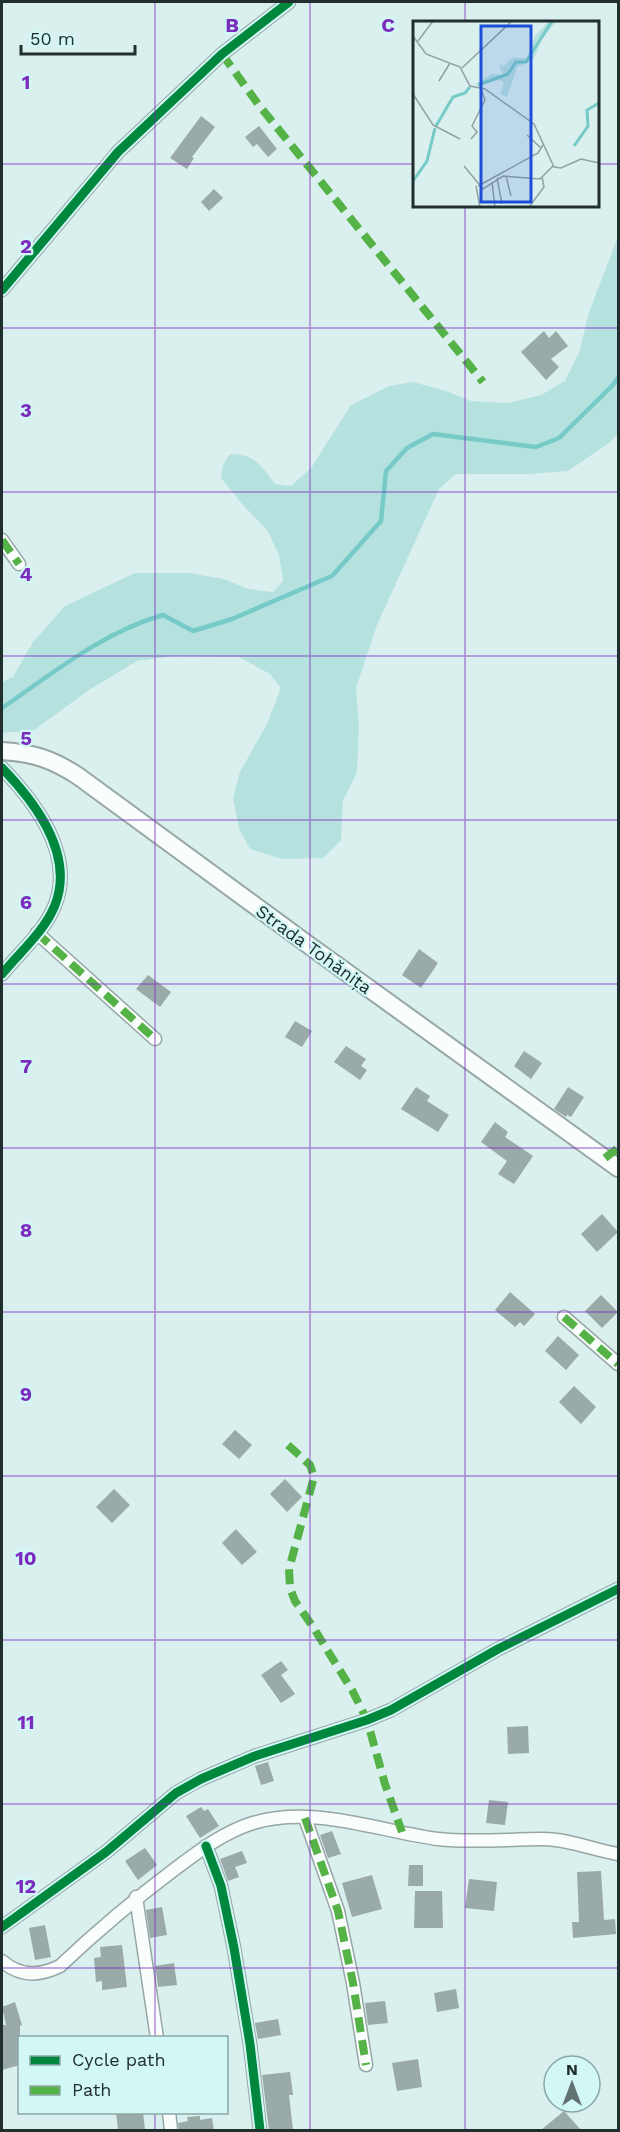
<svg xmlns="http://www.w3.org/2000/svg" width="620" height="2132" font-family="'Work Sans',sans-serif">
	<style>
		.green { fill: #b5e1df }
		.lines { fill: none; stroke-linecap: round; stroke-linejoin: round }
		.stream { stroke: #76cac7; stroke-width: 4.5 }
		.building { fill: #99aaa8 }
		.street-casing { stroke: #96a7a6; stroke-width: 15 }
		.secondary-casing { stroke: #96a7a6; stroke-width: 20 }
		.street { stroke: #f9fdfc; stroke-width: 12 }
		.secondary { stroke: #f9fdfc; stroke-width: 16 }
		.quiet { stroke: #55b246; stroke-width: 8; stroke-dasharray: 15 8; stroke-linecap: butt }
		.cycleway-casing { stroke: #d2f8f6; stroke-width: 13 }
		.cycleway { stroke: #00873e; stroke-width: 9 }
		.grid { fill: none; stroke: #7b2cbf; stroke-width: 1.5; stroke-opacity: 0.55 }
		.labels { text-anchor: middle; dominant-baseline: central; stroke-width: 4.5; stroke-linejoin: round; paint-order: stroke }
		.street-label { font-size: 18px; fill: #202e2d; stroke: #d2f8f6 }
		.inset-river { fill: none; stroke: #76cac7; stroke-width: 3 }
		.inset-road { fill: none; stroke: #90a2a1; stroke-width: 1.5 }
		.view { fill: #1d4ed8; fill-opacity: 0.15; stroke: #1d4ed8; stroke-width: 3 }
		.inset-edge { fill: none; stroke: #202e2d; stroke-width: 3 }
		.grid-label { font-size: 20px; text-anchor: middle; font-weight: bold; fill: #7b2cbf; stroke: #d2f8f6; stroke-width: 4.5; stroke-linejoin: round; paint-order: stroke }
	</style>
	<rect width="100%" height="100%" fill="#daf0ee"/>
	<path class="green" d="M 618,237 L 618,433 L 609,443 L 568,471 L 528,474 L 456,474 L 439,489 L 377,625 L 356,688 L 359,725 L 357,772 L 343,801 L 341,840 L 323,858 L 282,859 L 250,849 L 239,828 L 233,798 L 240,772 L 267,724 L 281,688 L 270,674 L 239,657 L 174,656 L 137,661 L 89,690 L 34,730 L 2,733 L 2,682 L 13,677 L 33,642 L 65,606 L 135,573 L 189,573 L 224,579 L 248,589 L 273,592 L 283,581 L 279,555 L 267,530 L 243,505 L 221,478 L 223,465 L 230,454 C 255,454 261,466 275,484 L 291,486 L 311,468 L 351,405 L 389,386 L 413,382 L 446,391 L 471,401 L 508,403 L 541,395 L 565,381 L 579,353 L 589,312 Z"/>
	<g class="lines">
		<path class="stream" d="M 2,708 C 53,673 103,632 163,615 L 193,631 L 232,619 L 332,576 L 381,521 L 386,471 L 407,448 L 433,434 L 536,447 L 559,438 L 612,386 L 618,378"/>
	</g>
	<g class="building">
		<polygon points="201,116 215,127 192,157 194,158 187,169 170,158"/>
		<polygon points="259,126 277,149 268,157 257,144 253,147 245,137"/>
		<polygon points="214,189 223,198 209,211 201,202"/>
		<polygon points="544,331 549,338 556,331 568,346 551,359 559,367 546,380 521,352"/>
		<polygon points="419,949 438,963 421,988 402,975"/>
		<polygon points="148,975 171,992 160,1007 136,989"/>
		<polygon points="295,1021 312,1031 302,1047 285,1037"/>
		<polygon points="346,1046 366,1059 361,1066 367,1070 360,1080 334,1062"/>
		<polygon points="524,1051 542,1063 531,1079 514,1066"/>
		<polygon points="416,1087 430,1096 427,1101 449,1115 438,1132 401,1109"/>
		<polygon points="568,1087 584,1097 571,1117 567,1115 566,1117 554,1109"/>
		<polygon points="495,1122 508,1132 505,1137 533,1156 514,1184 498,1174 507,1161 481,1142"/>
		<polygon points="602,1214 618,1232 597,1252 581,1234"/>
		<polygon points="510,1292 535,1314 524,1326 520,1322 515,1327 495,1310"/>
		<polygon points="601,1295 618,1312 602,1328 585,1311"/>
		<polygon points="558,1336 579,1355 566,1370 545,1351"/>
		<polygon points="574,1386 596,1407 581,1424 559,1402"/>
		<polygon points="235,1430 252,1445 239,1459 222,1444"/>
		<polygon points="285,1479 302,1497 287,1512 270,1494"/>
		<polygon points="114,1489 130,1505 112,1523 96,1507"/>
		<polygon points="236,1529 257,1552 242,1565 222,1543"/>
		<polygon points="281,1661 288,1670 281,1675 295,1694 281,1703 261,1675"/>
		<polygon points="528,1726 529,1753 508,1754 507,1727"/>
		<polygon points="268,1762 274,1781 261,1785 255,1766"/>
		<polygon points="489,1800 508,1802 505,1825 486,1823"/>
		<polygon points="201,1807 204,1811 208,1809 219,1826 200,1838 186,1816"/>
		<polygon points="332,1831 341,1854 328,1858 320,1835"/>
		<polygon points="145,1848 157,1865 138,1880 125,1861"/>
		<polygon points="242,1851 247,1863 235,1867 239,1877 228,1881 220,1859"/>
		<polygon points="409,1865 423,1865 423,1886 408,1886"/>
		<polygon points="601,1871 604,1920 615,1919 616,1934 573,1938 572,1922 579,1922 577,1872"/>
		<polygon points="372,1875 382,1909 352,1917 342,1883"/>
		<polygon points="469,1879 497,1882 494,1911 465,1908"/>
		<polygon points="415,1891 442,1891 443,1928 414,1928"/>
		<polygon points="162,1907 167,1935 150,1938 146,1910"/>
		<polygon points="45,1925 51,1957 35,1960 29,1928"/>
		<polygon points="122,1945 127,1987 102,1990 102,1981 96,1982 94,1958 101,1957 100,1947"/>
		<polygon points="174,1963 177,1985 158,1987 155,1966"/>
		<polygon points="456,1989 459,2008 437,2012 434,1993"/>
		<polygon points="385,2001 388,2023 368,2025 365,2003"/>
		<polygon points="15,2002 22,2025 20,2026 20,2065 2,2070 2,2025 6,2025 2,2007"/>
		<polygon points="278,2019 281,2035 258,2039 255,2023"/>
		<polygon points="418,2059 422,2087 397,2091 392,2063"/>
		<polygon points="290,2072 293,2095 289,2095 293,2130 269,2130 262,2075"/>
		<polygon points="564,2111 581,2130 541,2130"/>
		<polygon points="116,2112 143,2112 145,2130 118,2130"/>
		<polygon points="200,2116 200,2120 212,2118 214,2130 179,2130 178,2123 188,2121 187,2117"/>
	</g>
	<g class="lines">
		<defs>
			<g id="street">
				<polyline points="2,290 118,152 222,54 289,2"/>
				<polyline points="2,540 19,564"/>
				<path d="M 2,768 C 35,802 75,854 55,905 C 45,931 19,953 2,974"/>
				<polyline points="37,933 155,1039"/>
				<polyline points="564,1317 618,1364"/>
				<polyline points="305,1818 338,1911 353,1983 366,2065"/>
				<polyline points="206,1846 221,1886 234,1948 250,2044 260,2130"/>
				<polyline points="136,1897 157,2038"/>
				<polyline points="2,1927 106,1852 176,1793 201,1779 255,1756 367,1720 391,1710 498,1649 618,1589"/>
				<path d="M 2,1961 C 20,1977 40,1976 60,1966 C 97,1931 135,1899 175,1869 C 199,1851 224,1832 253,1823 C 314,1805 378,1831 438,1839 C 473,1843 508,1839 543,1839 C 569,1839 593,1850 618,1854"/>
				<polyline points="169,2112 171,2130"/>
			</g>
			<path id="secondary" d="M 2,751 C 33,753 52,759 78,776 L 310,946 L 618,1168"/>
		</defs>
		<use href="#street" class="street-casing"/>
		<use href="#secondary" class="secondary-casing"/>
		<use href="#street" class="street"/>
		<use href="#secondary" class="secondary"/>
		<g class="quiet">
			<polyline points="222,54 258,104 483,382"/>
			<polyline points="2,540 19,564"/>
			<polyline points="37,933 155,1039"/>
			<polyline points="605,1158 618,1148"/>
			<polyline points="564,1317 618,1364"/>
			<polyline points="288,1445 310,1465 314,1477 289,1569 290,1588 295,1601 313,1627 352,1690 367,1720 385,1784 402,1832"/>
			<polyline points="305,1818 338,1911 353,1983 366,2065"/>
		</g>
		<defs>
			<g id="cycleway">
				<polyline points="2,290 118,152 222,54 289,2"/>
				<path d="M 2,768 C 35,802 75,854 55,905 C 45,931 19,953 2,974"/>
				<polyline points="206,1846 221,1886 234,1948 250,2044 260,2130"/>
				<polyline points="2,1927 106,1852 176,1793 201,1779 255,1756 367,1720 391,1710 498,1649 618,1589"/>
			</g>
		</defs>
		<use href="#cycleway" class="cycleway-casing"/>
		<use href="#cycleway" class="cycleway"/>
	</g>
	<path class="grid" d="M 155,2 L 155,2038M 310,2 L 310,2130M 465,2 L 465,22M 2,164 L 414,164M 598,164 L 618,164M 465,206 L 465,2130M 2,328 L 618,328M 2,492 L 618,492M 2,656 L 618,656M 2,820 L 618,820M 2,984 L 618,984M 2,1148 L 618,1148M 2,1312 L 618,1312M 2,1476 L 618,1476M 2,1640 L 618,1640M 2,1804 L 618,1804M 2,1968 L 618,1968M 155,2112 L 155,2130"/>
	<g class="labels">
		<g class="street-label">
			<text transform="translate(314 949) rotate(36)">Strada Tohănița</text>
		</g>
	</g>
	<g transform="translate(413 21)">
		<rect width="186" height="186" fill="#daf0ee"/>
		<path d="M 136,0 L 144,0 L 129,18 L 121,38 L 104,46 L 94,76 L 87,73 L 91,62 L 87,59 L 61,64 L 79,53 L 90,54 L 86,43 L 91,45 L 99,37 L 114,37 L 122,15 Z" fill="#b5e1df"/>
		<path class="inset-river" d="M 65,64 L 95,53 L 103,41 L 113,41 L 139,0M 23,105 L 40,76 L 52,72 L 57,66M 161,125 L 175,105 L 174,89 L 186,82M 0,160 L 14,140 L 22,107"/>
		<path class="inset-road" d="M 0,15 L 13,33 L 47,46 L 57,65 L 72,68 L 121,103 L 141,146 L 148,147 L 168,138 L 186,142M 5,20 L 20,0M 49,47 L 99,0M 26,60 L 37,42M 0,73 L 20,104 L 47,118M 114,114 L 128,127M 58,118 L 64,111 L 59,105 L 72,79 L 68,68M 51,145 L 70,168 L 90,155 L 127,158 L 140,145M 93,155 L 98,175M 84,157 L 89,183M 79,161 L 82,186M 63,165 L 67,186M 65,165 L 125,132 L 130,124M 116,186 L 131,166 L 129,156"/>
		<path class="view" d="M 68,5 L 118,5 L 118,181 L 68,181 Z"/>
		<rect width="186" height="186" class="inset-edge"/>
	</g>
	<g class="grid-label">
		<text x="232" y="32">B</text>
		<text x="388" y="32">C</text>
		<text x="26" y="89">1</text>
		<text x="26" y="253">2</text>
		<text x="26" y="417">3</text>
		<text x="26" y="581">4</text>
		<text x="26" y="745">5</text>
		<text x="26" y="909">6</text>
		<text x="26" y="1073">7</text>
		<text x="26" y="1237">8</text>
		<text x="26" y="1401">9</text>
		<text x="26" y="1565">10</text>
		<text x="26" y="1729">11</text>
		<text x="26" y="1893">12</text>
	</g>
	<rect width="620" height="2132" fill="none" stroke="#202e2d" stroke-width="6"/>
	<rect x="18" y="2036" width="210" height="78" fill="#d2f8f6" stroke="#8ba7a6" stroke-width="1.5"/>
	<rect x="30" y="2056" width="30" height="9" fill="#00873e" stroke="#8ba7a6" stroke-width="1.5"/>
	<text x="72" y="2066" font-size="18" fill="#202e2d">Cycle path</text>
	<rect x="30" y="2086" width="30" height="9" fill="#55b246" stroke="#8ba7a6" stroke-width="1.5"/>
	<text x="72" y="2096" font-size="18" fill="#202e2d">Path</text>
	<g transform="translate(572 2084)"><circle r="28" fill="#d2f8f6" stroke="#8ba7a6" stroke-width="1.5"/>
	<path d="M0-4.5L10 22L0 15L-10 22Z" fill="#617271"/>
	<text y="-9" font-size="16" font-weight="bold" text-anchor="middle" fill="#202e2d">N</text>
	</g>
	<path d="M21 45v9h114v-9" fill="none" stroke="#202e2d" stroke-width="3"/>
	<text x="30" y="45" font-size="18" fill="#202e2d" stroke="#d2f8f6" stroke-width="4.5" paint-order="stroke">50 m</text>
</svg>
